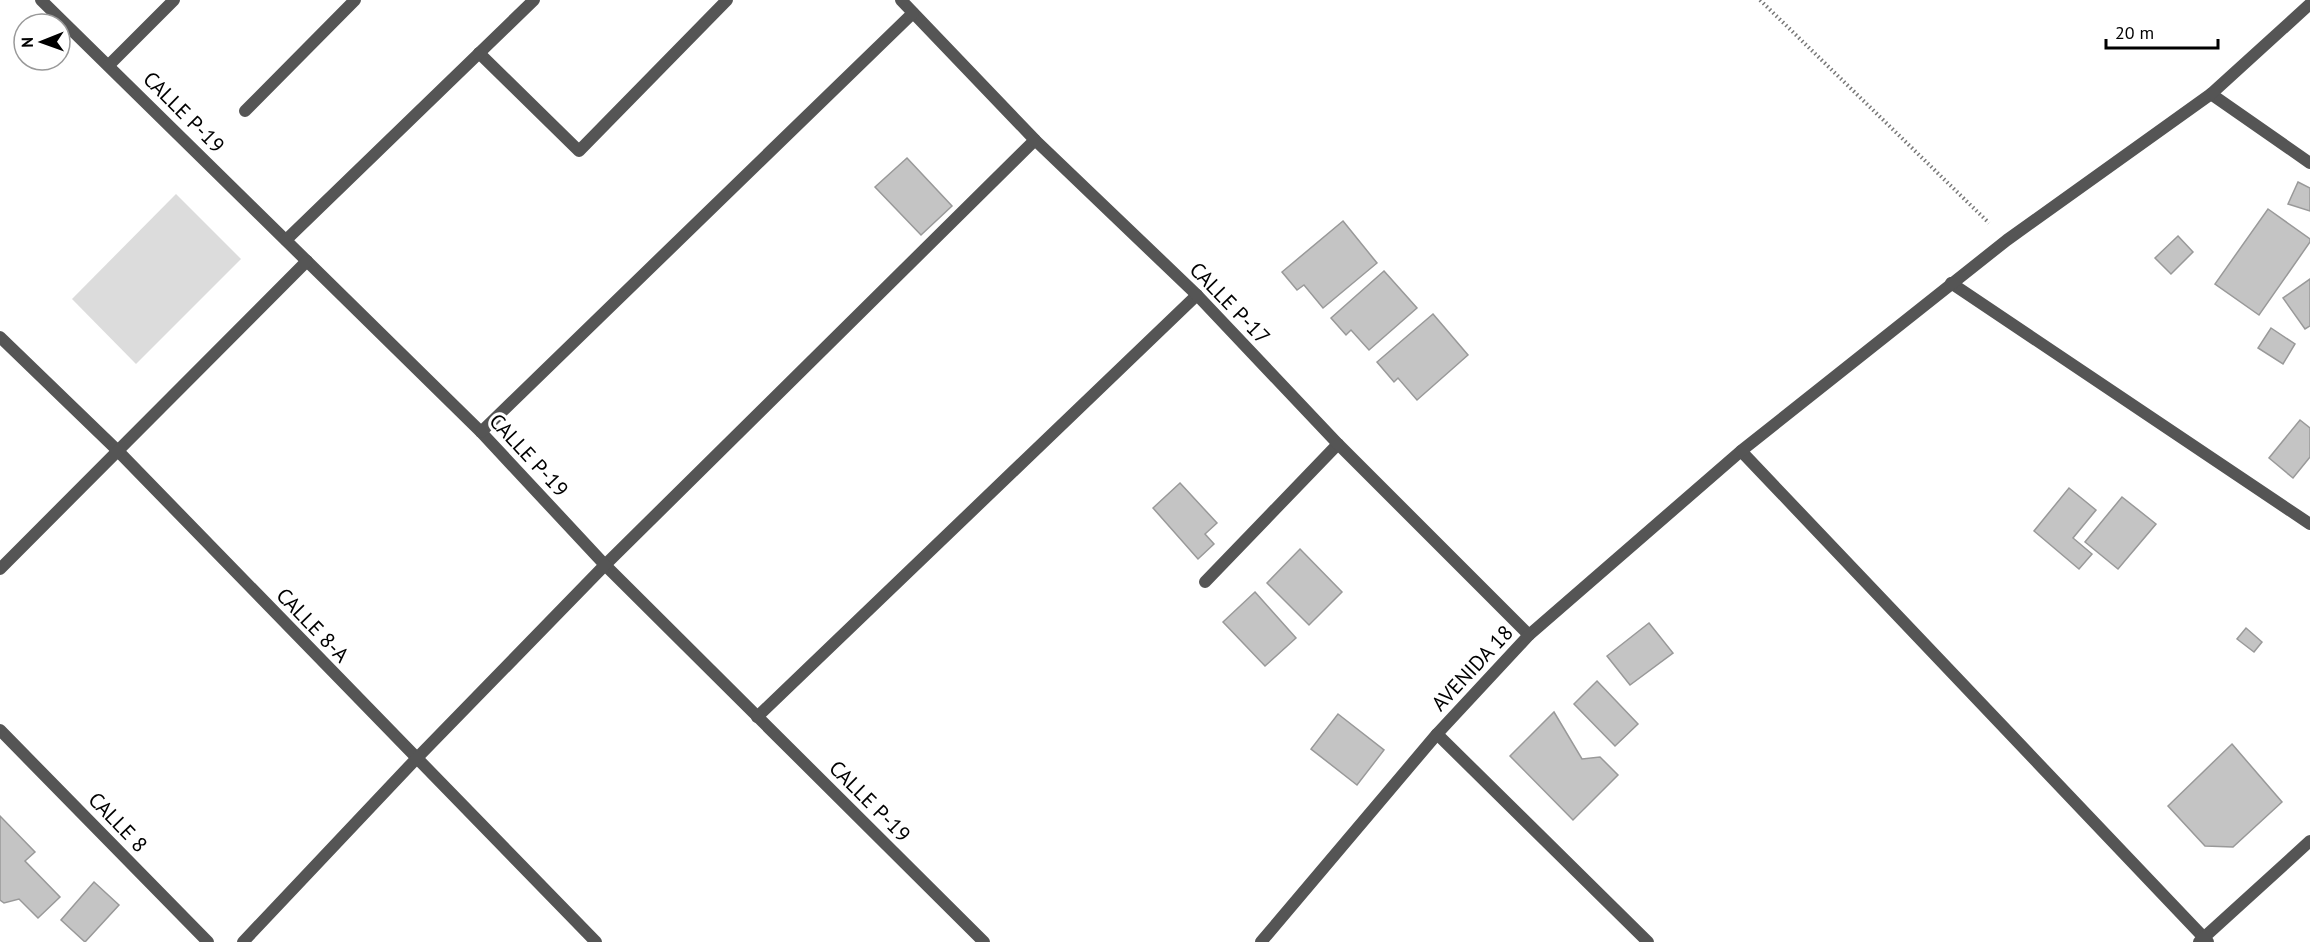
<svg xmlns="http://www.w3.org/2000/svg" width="2310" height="942" font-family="'PT Sans',sans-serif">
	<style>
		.green { fill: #dcdcdc }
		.building { fill: #c4c4c4; stroke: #999; stroke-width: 1.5 }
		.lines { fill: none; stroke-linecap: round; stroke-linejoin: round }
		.path { stroke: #777; stroke-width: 4; stroke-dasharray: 1.5 3; stroke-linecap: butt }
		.lane { stroke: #555; stroke-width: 12 }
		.street { stroke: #555; stroke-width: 12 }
		.labels { text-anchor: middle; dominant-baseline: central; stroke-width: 6; stroke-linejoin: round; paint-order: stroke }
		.street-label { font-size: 21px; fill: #000; stroke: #fff }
	</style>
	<rect width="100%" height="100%" fill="#fff"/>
	<polygon class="green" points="176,194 241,259 136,364 72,299"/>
	<g class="building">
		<polygon points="907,158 952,206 921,235 875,187"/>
		<polygon points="2298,182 2310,188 2310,211 2288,204"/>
		<polygon points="2268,209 2310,239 2310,242 2259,315 2215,284"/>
		<polygon points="1343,221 1377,263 1323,308 1304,285 1297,290 1282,272"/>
		<polygon points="2178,236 2193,252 2171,274 2155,258"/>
		<polygon points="1384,271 1417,308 1369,350 1351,330 1346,335 1331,318"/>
		<polygon points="2310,279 2310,326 2305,329 2283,298"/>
		<polygon points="1433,314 1468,355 1417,400 1398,378 1394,382 1377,362"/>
		<polygon points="2271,328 2295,344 2283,364 2258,348"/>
		<polygon points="2300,420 2310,428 2310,457 2293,478 2269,458"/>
		<polygon points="1180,483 1217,523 1205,534 1214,544 1198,559 1153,508"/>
		<polygon points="2069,488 2096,510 2073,538 2092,554 2079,569 2034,531"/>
		<polygon points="2122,497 2156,524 2118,569 2085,542"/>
		<polygon points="1300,549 1342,592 1309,625 1267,583"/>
		<polygon points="1255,592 1296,638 1265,666 1223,622"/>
		<polygon points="1649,623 1673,653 1630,685 1607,656"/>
		<polygon points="2246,628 2262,642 2254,652 2237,639"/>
		<polygon points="1597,681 1638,724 1615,746 1574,704"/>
		<polygon points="1554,712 1582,759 1600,757 1618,775 1573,820 1510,756"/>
		<polygon points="1338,714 1384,750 1357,785 1311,749"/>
		<polygon points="2232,744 2282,802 2233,847 2205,846 2168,806"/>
		<polygon points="0,816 35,852 25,861 60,897 38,918 19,899 4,903 0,900"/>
		<polygon points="94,882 119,905 85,942 61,920"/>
	</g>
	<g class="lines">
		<polyline class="path" points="1760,0 1989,223"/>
		<g class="lane">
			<polyline points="479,53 579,151 727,0"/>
			<polyline points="245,111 355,0"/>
			<polyline points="605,565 1035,140"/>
			<polyline points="1205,582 1338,444"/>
			<polyline points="757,717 1197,295"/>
		</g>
		<g class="street">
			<polyline points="41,0 481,432 605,565 984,942"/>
			<polyline points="901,0 1035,140 1197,295 1338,444 1529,635"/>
			<polyline points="109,65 174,0"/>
			<polyline points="2211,94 2310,163"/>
			<polyline points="286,240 534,0"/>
			<polyline points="1951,283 2310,524"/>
			<polyline points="0,337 117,450 596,942"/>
			<polyline points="481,432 913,13"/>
			<polyline points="1741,451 2208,942"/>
			<polyline points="0,569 307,261"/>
			<polyline points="0,730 208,942"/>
			<polyline points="1437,734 1648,942"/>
			<polyline points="243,942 416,759 605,565"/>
			<polyline points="1261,942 1437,734 1529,635 1741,451 2007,240 2211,94 2310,4"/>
			<polyline points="2199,942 2310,841"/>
		</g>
	</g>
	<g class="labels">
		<g class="street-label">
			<text transform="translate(184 112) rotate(45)">CALLE P-19</text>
			<text transform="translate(1230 303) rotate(46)">CALLE P-17</text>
			<text transform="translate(529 455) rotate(47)">CALLE P-19</text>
			<text transform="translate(313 625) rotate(46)">CALLE 8-A</text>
			<text transform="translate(1472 668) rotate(-47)">AVENIDA 18</text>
			<text transform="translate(870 801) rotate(45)">CALLE P-19</text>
			<text transform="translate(118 822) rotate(46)">CALLE 8</text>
		</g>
	</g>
	<g transform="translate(42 42) rotate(269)"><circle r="28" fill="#ffffff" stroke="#999999" stroke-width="1.5"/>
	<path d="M0-4.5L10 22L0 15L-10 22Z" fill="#000000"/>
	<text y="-9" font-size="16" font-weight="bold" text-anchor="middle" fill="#000000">N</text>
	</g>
	<path d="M2106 39v9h112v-9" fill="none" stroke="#000000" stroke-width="3"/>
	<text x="2115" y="39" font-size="18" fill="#000000" stroke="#ffffff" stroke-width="4.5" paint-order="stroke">20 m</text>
</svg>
